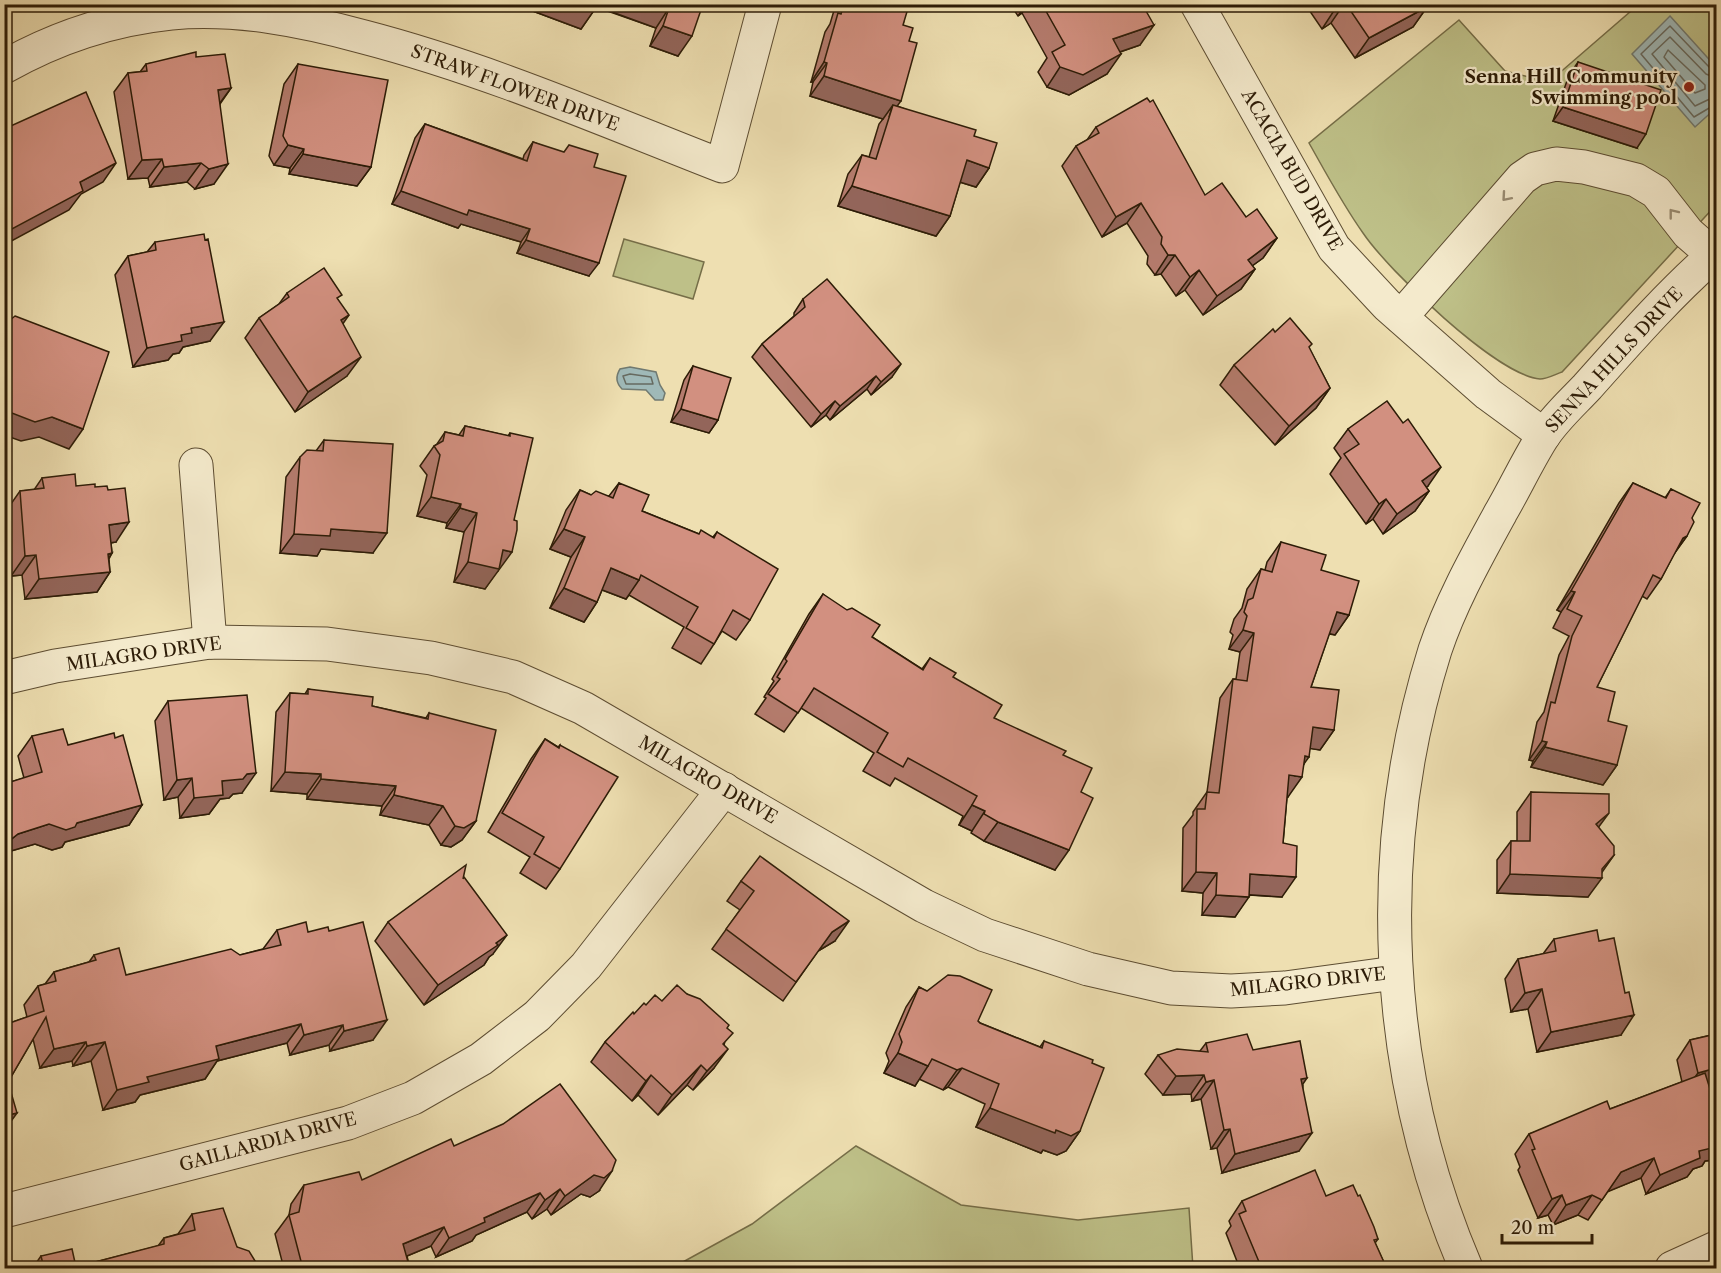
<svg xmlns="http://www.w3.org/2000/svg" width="1721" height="1273" font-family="'Libre Caslon Text',serif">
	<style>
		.green { fill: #bec088; stroke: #766e48; stroke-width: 1.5 }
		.water { fill: #9fb9b8; stroke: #717a71; stroke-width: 1.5 }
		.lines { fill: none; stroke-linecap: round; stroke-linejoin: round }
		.shore { stroke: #666a60; stroke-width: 1.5 }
		.minor-casing { stroke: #5d4d32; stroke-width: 35 }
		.minor { stroke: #f4eacc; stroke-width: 33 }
		.wall { fill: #b57c6e; stroke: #2d1c07; stroke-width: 1.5 }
		.shaded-wall { fill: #93655a; stroke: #2d1c07; stroke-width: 1.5 }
		.building { fill: #d29080; stroke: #2d1c07; stroke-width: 1.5 }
		.oneway { stroke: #9a8d73 }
		.poi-dot { fill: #8f2418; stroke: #f4eacc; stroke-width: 2 }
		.labels { text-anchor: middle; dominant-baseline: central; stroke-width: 4.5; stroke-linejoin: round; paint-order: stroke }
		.poi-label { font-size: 18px; font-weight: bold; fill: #2d1c07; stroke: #f4eacc; text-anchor: end }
		.street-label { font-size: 18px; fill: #2d1c07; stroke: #f4eacc }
	</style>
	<rect width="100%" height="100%" fill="#eedfb1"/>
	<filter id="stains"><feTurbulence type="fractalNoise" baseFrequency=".00333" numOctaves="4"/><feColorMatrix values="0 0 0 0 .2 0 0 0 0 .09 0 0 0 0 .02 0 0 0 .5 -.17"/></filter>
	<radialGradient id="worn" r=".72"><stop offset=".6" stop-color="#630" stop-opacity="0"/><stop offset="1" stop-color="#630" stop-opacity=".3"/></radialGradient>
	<g class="green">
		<path d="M 1638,5 L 1716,5 L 1716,205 L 1562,372 C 1556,374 1547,379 1540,379 C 1496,375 1388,270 1363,233 C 1343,205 1326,173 1309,143 L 1459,20 L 1505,71 L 1549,82 Z"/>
		<polygon points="624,239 704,262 693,299 613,276"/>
		<polygon points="856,1146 961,1205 1078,1220 1189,1208 1193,1268 672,1268 752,1224"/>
	</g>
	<g class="water">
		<polygon points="1670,16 1716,67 1716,108 1695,127 1632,54"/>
		<path d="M 630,367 L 656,372 L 660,385 L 665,393 L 663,400 L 655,400 L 646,390 L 622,389 C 616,383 615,377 620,369 Z"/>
	</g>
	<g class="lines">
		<g class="shore">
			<polygon points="1668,50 1705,85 1705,89 1695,93 1664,57"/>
			<polyline points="1716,70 1710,68 1670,26 1641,54 1694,117 1716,104"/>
			<polyline points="1716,78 1706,74 1670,37 1652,54 1695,106 1716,96"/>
			<polygon points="630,374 651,377 653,384 626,384 623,376"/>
		</g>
		<defs>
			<g id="minor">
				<polyline points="1197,4 1334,248 1387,305 1488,394 1544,435"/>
				<path d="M 4,67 C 55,38 113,19 171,13 C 236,7 302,20 364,37 C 487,69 604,120 722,166 L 765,4"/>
				<polyline points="1401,317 1522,178 1535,169 1556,164 1584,167 1636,180 1656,192 1688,233 1713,255"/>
				<polyline points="196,465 210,642"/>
				<polyline points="4,678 55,666 210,642 327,644 431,658 513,677 583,708 924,906 985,935 1088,969 1171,988 1231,991 1285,988 1395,973"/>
				<polyline points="4,1211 348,1123 413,1098 481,1059 537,1016 586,966 724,789"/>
				<path d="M 1466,1268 C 1383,1074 1372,851 1435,650 C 1451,602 1477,556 1501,512 C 1515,488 1527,462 1542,438 C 1554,419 1572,403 1587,387 C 1628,341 1670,293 1716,253"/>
				<polyline points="1672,1268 1716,1248"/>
			</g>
		</defs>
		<use href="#minor" class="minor-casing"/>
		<use href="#minor" class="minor"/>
	</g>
	<g class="wall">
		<polygon points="514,4 703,4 678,56 650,46 656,28 596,7 581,29"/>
		<polygon points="837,4 907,4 903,25 909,41 897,106 974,136 989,168 976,187 960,182 950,216 936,236 838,206 848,174 862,155 869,157 879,124 883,119 810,96 813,82 811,82 825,32 830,24 835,7"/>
		<polygon points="1010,4 1142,4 1140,45 1120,52 1107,74 1069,95 1047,87 1038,72 1047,58 1022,13 1018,16"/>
		<polygon points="1305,4 1425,4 1427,7 1413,27 1355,58 1331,23 1322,29"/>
		<polygon points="196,57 231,88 220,104 214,184 195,189 187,182 150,187 148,178 128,179 114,92 128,73 140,72 146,64"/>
		<polygon points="1578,62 1637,148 1553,121 1569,75"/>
		<polygon points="298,64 371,167 357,186 289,174 290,168 274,165 269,156 284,84"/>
		<polygon points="425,124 523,159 524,155 533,142 594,167 589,276 517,253 521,242 461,224 458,228 392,204 415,138"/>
		<polygon points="1096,127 1205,195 1246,217 1277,238 1263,258 1252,266 1255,269 1241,289 1203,315 1185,290 1176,296 1161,274 1155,275 1147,264 1148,256 1127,223 1102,237 1062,166 1076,146 1087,140"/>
		<polygon points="155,242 210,341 183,347 179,353 173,354 168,360 133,367 115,275 128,256 147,252"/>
		<polygon points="287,293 338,300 343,324 347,376 295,412 245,338 259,318 279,304"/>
		<polygon points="803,299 892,377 871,395 867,389 830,420 826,415 811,427 752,357 762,344 794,316 794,313"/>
		<polygon points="1275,332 1309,348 1330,388 1316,408 1275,445 1220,385 1234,365"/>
		<polygon points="693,366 718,420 709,433 671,422 684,380"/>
		<polygon points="465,426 508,436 510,433 498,571 497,571 485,589 454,582 464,532 446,528 447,523 417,516 427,475 420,466 434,446 437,444 445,432 459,435"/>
		<polygon points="1348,429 1428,486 1426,487 1429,491 1415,511 1383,534 1373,519 1366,524 1330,474 1341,458 1334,448"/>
		<polygon points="324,440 373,553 321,549 317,556 280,553 286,477 300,457 316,451"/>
		<polygon points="42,478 76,486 95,487 116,542 111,543 112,553 109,559 110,572 97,592 25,599 22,575 11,576 6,511 20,491 34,490"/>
		<polygon points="619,483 642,511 699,534 713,537 717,532 750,620 736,640 722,631 714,644 701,664 672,648 684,627 629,595 626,599 602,590 597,602 584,622 550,608 571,557 550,549 566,510 580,490 591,495 609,496"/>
		<polygon points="1633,483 1665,498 1671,489 1692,518 1687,536 1674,554 1661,579 1647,599 1642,596 1597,687 1608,721 1617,765 1603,785 1531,767 1533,761 1529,760 1537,722 1544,712 1559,655 1569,636 1553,628 1561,612 1557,610 1619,503"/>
		<polygon points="1281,542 1321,570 1349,615 1335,635 1329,634 1311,687 1334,730 1320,750 1310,748 1304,764 1288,797 1287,796 1283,843 1282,897 1249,895 1235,917 1202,915 1203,893 1182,891 1183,828 1193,815 1193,812 1207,792 1220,698 1233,679 1236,679 1240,652 1229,649 1233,635 1230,632 1234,619 1242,608 1247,589 1261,569 1265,570 1267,562"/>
		<polygon points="823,594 872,637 922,669 930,658 953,677 994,718 1063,755 1081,792 1055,870 984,841 971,833 972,831 959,825 963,816 895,778 890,786 863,771 874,753 801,708 784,732 755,714 766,698 764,697 774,681 772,679 809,614"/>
		<polygon points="308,689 372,706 426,718 429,713 476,821 462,840 451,847 441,845 429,825 380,815 382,806 307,799 307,794 271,791 276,712 290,693 305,694"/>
		<polygon points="168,701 242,793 233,794 229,798 220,799 209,814 180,818 178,797 164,800 155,721"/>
		<polygon points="32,736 68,745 115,738 142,805 129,825 65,842 62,847 52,850 35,844 4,853 4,784 24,778 18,756"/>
		<polygon points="545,739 558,747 560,745 560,869 546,889 520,873 530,857 488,832 531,759"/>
		<polygon points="1531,792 1598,827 1614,855 1602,871 1588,897 1497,893 1497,860 1511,841 1517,841 1517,812"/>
		<polygon points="463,878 493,954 489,957 484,965 424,1005 375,941 388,922"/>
		<polygon points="741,881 835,941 818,951 783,1001 712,949 740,910 727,901"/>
		<polygon points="277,930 308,932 329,931 373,1040 330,1051 329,1045 290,1055 287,1043 217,1061 205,1079 140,1095 135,1102 103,1110 91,1061 73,1066 72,1061 40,1068 33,1039 8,1082 4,1025 27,1017 24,1005 38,986 45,984 54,972 89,962 94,955 126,975 240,955 263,949"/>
		<polygon points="1554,939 1621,1035 1537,1052 1528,1009 1511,1012 1505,979 1518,959 1543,954"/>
		<polygon points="919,987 978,1021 980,1023 1040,1047 1044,1041 1080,1131 1066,1151 1057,1155 1043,1150 1041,1153 976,1127 985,1104 948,1087 943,1090 919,1079 915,1086 884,1073 889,1061 886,1053 906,1007"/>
		<polygon points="687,994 727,1028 724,1046 714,1068 693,1090 687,1085 658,1115 638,1095 632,1101 591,1062 605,1042 634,1014 646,1005"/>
		<polygon points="1716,1034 1716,1084 1709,1086 1714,1160 1705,1161 1702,1166 1693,1169 1687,1177 1646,1194 1641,1178 1608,1191 1588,1220 1578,1215 1553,1225 1548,1215 1538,1218 1518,1170 1520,1167 1515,1154 1529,1134 1610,1109 1682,1082 1677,1060 1690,1040"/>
		<polygon points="1206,1043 1253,1050 1303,1085 1299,1151 1222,1173 1217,1148 1211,1149 1201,1099 1192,1101 1191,1094 1163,1095 1145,1074 1158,1055 1200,1051"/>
		<polygon points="362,1180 599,1191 590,1197 581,1194 551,1215 547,1209 532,1219 527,1212 476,1235 472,1241 436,1257 431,1246 407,1256 410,1269 284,1269 275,1234 289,1215 291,1204 304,1185"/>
		<polygon points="1326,1196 1378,1239 1375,1243 1387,1269 1240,1269 1226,1233 1231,1226 1229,1221 1242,1201"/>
		<polygon points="192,1214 237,1247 260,1269 32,1269 41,1256 76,1267 158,1246 164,1238 178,1234"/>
	</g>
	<g class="shaded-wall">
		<polygon points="514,4 582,4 595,9 581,29"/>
		<polygon points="590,4 658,4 669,8 656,28"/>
		<polygon points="1026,4 1028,4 1022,13 1018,16"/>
		<polygon points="1343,4 1344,4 1331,23 1322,29 1335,9"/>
		<polygon points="1427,7 1413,27 1355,58 1369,38"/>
		<polygon points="1154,25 1140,45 1099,59 1113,39"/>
		<polygon points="663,26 692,36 678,56 650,46"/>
		<polygon points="1121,54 1107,74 1069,95 1047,87 1060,67"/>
		<polygon points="824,62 827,63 813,82 811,82"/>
		<polygon points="824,76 901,101 889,117 893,105 883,119 810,96"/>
		<polygon points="231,88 217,107 218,90"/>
		<polygon points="1563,107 1646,134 1637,148 1553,121"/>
		<polygon points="288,145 304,149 290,168 274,165"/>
		<polygon points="303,154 371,167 357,186 289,174"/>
		<polygon points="162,159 148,178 128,179 142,160"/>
		<polygon points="967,160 989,168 976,187 953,180"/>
		<polygon points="116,163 103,182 81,194 69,210 4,245 4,235 6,232 80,182"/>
		<polygon points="201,163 187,182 150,187 164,167"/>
		<polygon points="228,164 214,184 195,189 209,169"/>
		<polygon points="852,186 950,216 936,236 838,206"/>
		<polygon points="401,191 469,210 530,229 521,242 461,224 458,228 392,204"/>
		<polygon points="1141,203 1127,223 1102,237 1116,217"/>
		<polygon points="1277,238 1263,258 1234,279 1248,260"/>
		<polygon points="526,240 599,263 589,276 517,253"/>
		<polygon points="1168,255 1175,255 1161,274 1155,275"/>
		<polygon points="1255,269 1241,289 1203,315 1217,296"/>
		<polygon points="1199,270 1185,290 1176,296 1190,277"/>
		<polygon points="349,315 335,335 341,320"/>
		<polygon points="224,322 210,341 183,347 179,353 173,354 168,360 133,367 147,348 181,335 191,328"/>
		<polygon points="361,357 347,376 295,412 308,392"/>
		<polygon points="901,364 892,377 871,395 881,382"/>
		<polygon points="876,376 867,389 830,420 840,406"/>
		<polygon points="1330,388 1316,408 1275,445 1289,426"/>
		<polygon points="835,401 826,415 811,427 821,414"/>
		<polygon points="681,409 718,420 709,433 671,422"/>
		<polygon points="4,410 52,417 83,429 69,449 39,437 21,441 4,435"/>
		<polygon points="1441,467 1428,486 1408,500 1422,481"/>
		<polygon points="1429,491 1415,511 1383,534 1397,514"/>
		<polygon points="431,497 461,504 447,523 417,516"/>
		<polygon points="1386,499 1373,519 1366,524 1379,504"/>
		<polygon points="460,508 477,513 464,532 446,528"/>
		<polygon points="129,522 116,542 95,545 109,525"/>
		<polygon points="331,529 387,533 373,553 321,549 317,556 280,553 294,534"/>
		<polygon points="564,529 585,537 571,557 550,549"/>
		<polygon points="1687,536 1673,555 1683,538"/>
		<polygon points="503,550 512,552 485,589 454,582 468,562"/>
		<polygon points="112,553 99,573 110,572 97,592 25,599 39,579"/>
		<polygon points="36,555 22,575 11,576 25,556"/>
		<polygon points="611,568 639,580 626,599 597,588"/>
		<polygon points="564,588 597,602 584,622 550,608"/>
		<polygon points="1571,591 1575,592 1561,612 1557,610"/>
		<polygon points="1337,612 1349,615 1335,635 1323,632"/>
		<polygon points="1243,630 1254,633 1240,652 1229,649"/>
		<polygon points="1313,727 1334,730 1320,750 1299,747"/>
		<polygon points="1542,741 1547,742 1533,761 1529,760"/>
		<polygon points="1545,747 1617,765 1603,785 1531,767"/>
		<polygon points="1305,756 1309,757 1295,776 1302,777 1288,797 1275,795 1289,775"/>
		<polygon points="285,772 321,774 307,794 271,791"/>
		<polygon points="256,773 242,793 233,794 229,798 220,799 209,814 180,818 194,798 222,781 247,774"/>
		<polygon points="192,778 178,797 164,800 177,780"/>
		<polygon points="321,779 396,786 382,806 307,799"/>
		<polygon points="394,795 443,806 429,825 380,815"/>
		<polygon points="142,805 129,825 65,842 62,847 52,850 35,844 4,853 4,845 18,834 49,824 77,823"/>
		<polygon points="972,805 985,811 972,831 959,825"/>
		<polygon points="1609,813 1595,832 1596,824"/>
		<polygon points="476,821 462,840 451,847 441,845 455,826"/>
		<polygon points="998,822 1069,850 1055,870 984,841"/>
		<polygon points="1614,855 1598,878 1602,878 1588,897 1497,893 1510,874"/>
		<polygon points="1196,872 1217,873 1203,893 1182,891"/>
		<polygon points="1250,874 1296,877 1282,897 1237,894"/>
		<polygon points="1216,895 1249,897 1235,917 1202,915"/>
		<polygon points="849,921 835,941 818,951 832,932"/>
		<polygon points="507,935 493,954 489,957 484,965 424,1005 438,985"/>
		<polygon points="1542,989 1528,1009 1511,1012 1525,993"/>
		<polygon points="1634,1015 1621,1035 1537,1052 1551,1032"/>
		<polygon points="387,1020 373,1040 330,1051 344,1031"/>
		<polygon points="301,1024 287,1043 217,1061 205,1079 140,1095 135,1102 103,1110 117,1090 147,1077 216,1046"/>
		<polygon points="343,1025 329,1045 290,1055 304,1035"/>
		<polygon points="86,1042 72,1061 40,1068 54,1049"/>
		<polygon points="105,1042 91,1061 73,1066 87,1046"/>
		<polygon points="728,1049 714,1068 693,1090 707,1071"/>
		<polygon points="898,1053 928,1066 915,1086 884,1073"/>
		<polygon points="701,1065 687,1085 658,1115 672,1095"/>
		<polygon points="962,1068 948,1087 943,1090 957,1070"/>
		<polygon points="1716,1068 1716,1084 1684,1092 1698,1073"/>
		<polygon points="651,1075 638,1095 632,1101 646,1081"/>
		<polygon points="1204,1075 1191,1094 1163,1095 1176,1076"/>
		<polygon points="1307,1078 1294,1097 1301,1079"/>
		<polygon points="1214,1080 1201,1099 1192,1101 1206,1082"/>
		<polygon points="990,1108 1056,1130 1080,1131 1066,1151 1057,1155 1043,1150 1041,1153 976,1127"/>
		<polygon points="17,1113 4,1131 4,1116"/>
		<polygon points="1230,1129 1217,1148 1211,1149 1224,1130"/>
		<polygon points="1312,1133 1299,1151 1222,1173 1235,1154"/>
		<polygon points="1715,1143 1716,1143 1716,1156 1714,1160 1705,1161 1702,1166 1693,1169 1687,1177 1646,1194 1660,1175 1699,1151"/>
		<polygon points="1654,1158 1641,1178 1607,1192 1621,1172"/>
		<polygon points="612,1171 599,1191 590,1197 581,1194 551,1215 565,1196 594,1175"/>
		<polygon points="560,1189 547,1209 532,1219 545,1200"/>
		<polygon points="540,1193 527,1212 476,1235 472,1241 436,1257 449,1238 484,1218"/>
		<polygon points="1562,1195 1548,1215 1538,1218 1552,1199"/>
		<polygon points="1592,1195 1578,1215 1553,1225 1566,1205"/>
		<polygon points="444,1227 431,1246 390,1263 403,1244"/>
	</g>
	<g class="building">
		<polygon points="582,4 597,4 595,9"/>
		<polygon points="658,4 703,4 692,36 663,26 669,8"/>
		<polygon points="844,4 909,5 903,25 913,28 909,41 917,43 901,101 824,76 827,63 824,62 838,13 841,14"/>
		<polygon points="1042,4 1142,4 1154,25 1113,39 1121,54 1083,75 1060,67 1052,52 1065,45"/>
		<polygon points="1332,4 1343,4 1335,9"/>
		<polygon points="1346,4 1425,4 1427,7 1369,38"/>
		<polygon points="196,52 196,57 225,54 231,88 218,90 228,164 209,169 201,163 164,167 162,159 142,160 128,73 147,71 146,64"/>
		<polygon points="1578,62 1661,90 1646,134 1563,107"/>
		<polygon points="298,64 388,80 371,167 303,154 304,149 288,145 283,136"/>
		<polygon points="86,92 116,163 80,182 83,191 6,232 9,239 4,241 4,129"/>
		<polygon points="1147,98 1150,102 1153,100 1205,195 1222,183 1246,217 1257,209 1277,238 1248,260 1255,269 1217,296 1199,270 1190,277 1175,255 1168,255 1161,244 1162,237 1141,203 1116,217 1076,146 1099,133 1096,127"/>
		<polygon points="893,105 976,130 974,136 997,143 989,168 967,160 950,216 852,186 862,155 876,159"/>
		<polygon points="425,124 527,161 533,142 564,152 569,145 598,154 594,167 626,176 599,263 526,240 530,229 469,210 467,215 401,191"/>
		<polygon points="204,234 205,240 208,239 224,322 191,328 192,333 181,335 182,341 147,348 128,256 156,250 155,242"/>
		<polygon points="324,268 342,295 337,298 349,315 341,320 361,357 308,392 259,318 289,297 287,293"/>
		<polygon points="827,279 901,364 881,382 876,376 840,406 835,401 821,414 762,344 805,307 803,299"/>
		<polygon points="15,316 109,352 83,429 52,417 35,422 4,410 4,325"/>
		<polygon points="1290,318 1312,344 1309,347 1330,388 1289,426 1234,365 1273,329 1275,332"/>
		<polygon points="693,366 731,378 718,420 681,409"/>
		<polygon points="1387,401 1403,423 1408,419 1441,467 1422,481 1429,491 1397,514 1386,499 1379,504 1344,454 1359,444 1348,429"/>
		<polygon points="465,426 510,436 510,433 533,438 514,520 517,521 517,530 512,552 503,550 499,569 468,562 477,513 460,508 461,504 431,497 440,455 434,446 443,441 445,432 463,436"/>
		<polygon points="324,440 393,444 387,533 331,529 330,536 294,534 300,457 307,450 323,451"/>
		<polygon points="75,474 76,486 95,484 95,487 107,486 108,490 125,488 129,522 109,525 112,553 108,554 110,572 39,579 36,555 25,556 20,491 44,488 42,478"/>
		<polygon points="619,483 649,495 642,511 699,534 701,530 714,538 717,532 778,569 750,620 733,610 714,644 686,628 698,607 641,575 639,580 611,568 597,602 564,588 585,537 564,529 580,490 591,495 596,491 613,498"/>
		<polygon points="1633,483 1666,498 1671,489 1700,503 1692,518 1694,522 1687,536 1683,538 1661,579 1653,575 1597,687 1615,692 1608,721 1627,726 1617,765 1545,747 1547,742 1542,741 1551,702 1555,703 1572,636 1582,616 1567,609 1575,592 1571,591"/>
		<polygon points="1281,542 1326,555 1321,570 1359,581 1349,615 1337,612 1311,687 1339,690 1334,730 1313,727 1309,757 1305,756 1302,777 1289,775 1283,843 1297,846 1296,877 1250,874 1249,897 1216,895 1217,873 1196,872 1197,809 1205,809 1207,792 1219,793 1233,679 1247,681 1254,633 1243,630 1247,616 1244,612 1248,600 1253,598 1261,569 1272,572"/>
		<polygon points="823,594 847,610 852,608 880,625 872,637 923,670 930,658 956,673 953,677 1002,705 994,718 1066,751 1063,755 1092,768 1081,792 1093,798 1069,850 998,822 984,814 985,811 972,805 977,796 908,758 903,767 877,752 888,733 814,688 798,713 768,694 780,679 777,677 787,661 785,659"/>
		<polygon points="308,689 373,697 372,706 428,719 429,713 496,730 476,821 464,828 455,826 443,806 394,795 396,786 321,779 321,774 285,772 290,693 308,694"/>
		<polygon points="247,695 256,773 247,774 243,779 222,781 223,795 194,798 192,778 177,780 168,701"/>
		<polygon points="63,729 68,745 114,733 115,738 123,735 142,805 77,823 75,827 66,830 49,824 18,834 4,845 4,784 42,772 32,736"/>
		<polygon points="545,739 559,748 560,745 618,777 560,869 534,854 544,837 502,813"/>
		<polygon points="1531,792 1609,794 1609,813 1596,824 1614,846 1614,855 1602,869 1602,878 1510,874 1511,841 1530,841"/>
		<polygon points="760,856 849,921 832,932 796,982 726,929 754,891 741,881"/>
		<polygon points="466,865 463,879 464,877 507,935 496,943 498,945 438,985 388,922"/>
		<polygon points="306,922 308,932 328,927 329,931 363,922 387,1020 344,1031 343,1025 304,1035 301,1024 216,1046 219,1059 147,1077 149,1082 117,1090 105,1042 87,1046 86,1042 54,1049 46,1017 8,1082 17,1113 4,1116 4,1025 44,1011 38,986 56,981 54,972 96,960 94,955 119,948 126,975 231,949 240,955 281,945 277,930"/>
		<polygon points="1597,930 1599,941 1614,938 1625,993 1629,992 1634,1015 1551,1032 1542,989 1525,993 1518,959 1556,951 1554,939"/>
		<polygon points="948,975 960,976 992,990 978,1021 980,1023 1042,1048 1044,1041 1093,1060 1092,1063 1104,1068 1080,1131 1071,1136 1056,1130 1055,1133 990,1108 999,1084 962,1068 957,1070 932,1059 928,1066 898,1053 902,1042 899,1034 919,987 927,991"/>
		<polygon points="677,985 687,994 700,999 729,1025 727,1028 733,1033 723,1044 728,1049 707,1071 701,1065 672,1095 651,1075 646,1081 605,1042 633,1012 634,1014 644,1003 646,1005 655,995 662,1001"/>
		<polygon points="1247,1034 1253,1050 1300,1041 1307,1078 1301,1079 1312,1133 1235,1154 1230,1129 1224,1130 1214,1080 1206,1082 1204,1075 1176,1076 1158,1055 1177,1049 1208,1052 1206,1043"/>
		<polygon points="1716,1034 1716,1068 1698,1073 1690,1040"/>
		<polygon points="1705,1073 1716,1108 1716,1143 1715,1143 1716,1147 1699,1151 1700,1158 1660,1175 1654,1158 1621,1172 1602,1200 1592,1195 1566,1205 1562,1195 1552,1199 1532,1150 1535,1149 1529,1134 1607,1101 1610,1109"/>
		<polygon points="560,1084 616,1160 612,1171 604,1178 594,1175 565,1196 560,1189 545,1200 540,1193 484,1218 485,1222 449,1238 444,1227 403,1244 410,1269 386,1269 385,1266 378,1269 303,1269 289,1215 299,1212 304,1185 359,1172 362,1180 451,1139 454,1146 503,1124"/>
		<polygon points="1315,1170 1326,1196 1353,1185 1358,1196 1360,1195 1374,1227 1378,1239 1374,1240 1387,1269 1262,1269 1239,1214 1246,1211 1242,1201"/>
		<polygon points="223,1208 237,1247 249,1251 260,1269 43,1269 44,1268 41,1256 72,1249 76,1267 164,1244 164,1238 195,1230 192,1214"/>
	</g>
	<defs><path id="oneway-chevron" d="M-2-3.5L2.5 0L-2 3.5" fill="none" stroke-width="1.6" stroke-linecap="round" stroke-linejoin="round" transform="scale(1.5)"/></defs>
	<g class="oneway">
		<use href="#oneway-chevron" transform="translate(1506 197) rotate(131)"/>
		<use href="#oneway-chevron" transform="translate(1673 213) rotate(-128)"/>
	</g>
	<circle class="poi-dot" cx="1689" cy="87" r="6"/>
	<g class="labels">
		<g class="poi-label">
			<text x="1677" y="77">Senna Hill Community<tspan x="1677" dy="21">Swimming pool</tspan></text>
		</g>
		<g class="street-label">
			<text transform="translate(515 88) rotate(20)">STRAW FLOWER DRIVE</text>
			<text transform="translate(1292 170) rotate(60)">ACACIA BUD DRIVE</text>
			<text transform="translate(1614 360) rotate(-47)">SENNA HILLS DRIVE</text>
			<text transform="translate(144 654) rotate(-8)">MILAGRO DRIVE</text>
			<text transform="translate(708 780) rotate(30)">MILAGRO DRIVE</text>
			<text transform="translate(1308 982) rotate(-6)">MILAGRO DRIVE</text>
			<text transform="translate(268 1142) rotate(-15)">GAILLARDIA DRIVE</text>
		</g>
	</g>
	<rect width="1721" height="1273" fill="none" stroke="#eedfb1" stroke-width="24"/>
	<rect x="6" y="6" width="1709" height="1261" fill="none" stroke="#2d1c07" stroke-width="3"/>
	<rect x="12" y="12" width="1697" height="1249" fill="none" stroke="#2d1c07" stroke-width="1.5"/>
	<path d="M1502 1234v9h90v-9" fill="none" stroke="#2d1c07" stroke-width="3"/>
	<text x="1511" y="1234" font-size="18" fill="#2d1c07" stroke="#f4eacc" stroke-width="4.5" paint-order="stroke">20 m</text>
	<rect width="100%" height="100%" filter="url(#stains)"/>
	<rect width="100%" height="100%" fill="url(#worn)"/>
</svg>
